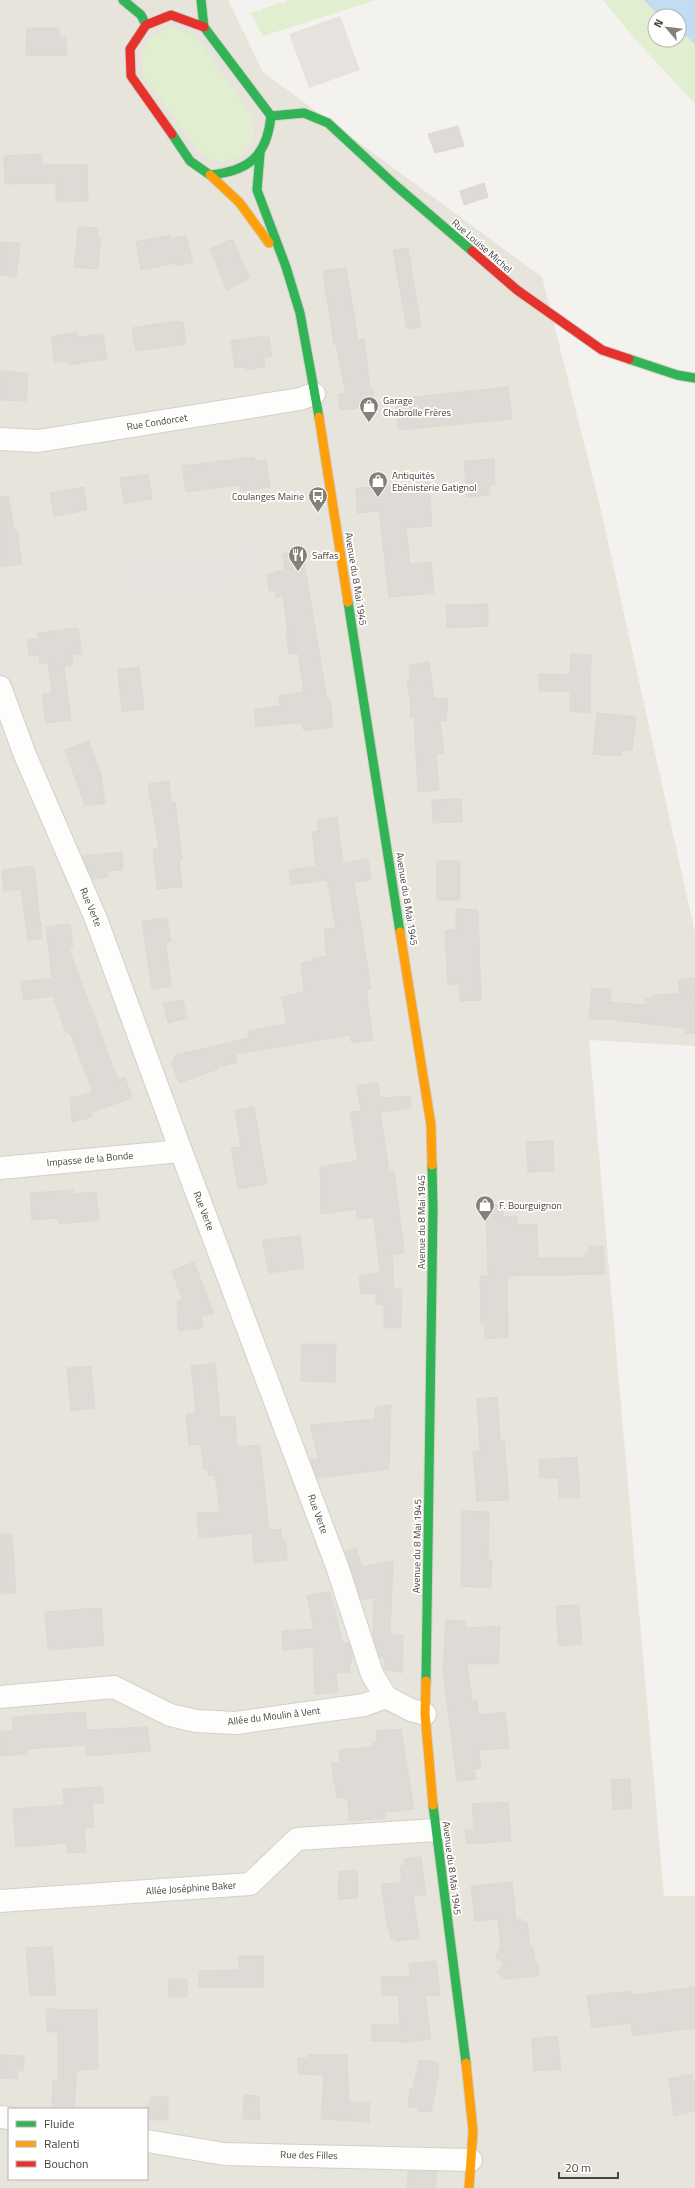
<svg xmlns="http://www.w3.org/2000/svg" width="695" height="2188" font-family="'Titillium Web',sans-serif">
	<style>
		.residential { fill: #e7e4dc; fill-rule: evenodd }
		.green { fill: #e1eecf; fill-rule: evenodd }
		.parking { fill: #e6e3df }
		.water { fill: #c0ddf1 }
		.building { fill: #dedbd6; stroke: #dcd9d4 }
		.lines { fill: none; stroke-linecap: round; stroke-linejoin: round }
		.street-casing { stroke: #d2d0cb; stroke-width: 24 }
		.fast-casing { stroke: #d3cfc5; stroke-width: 11 }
		.slow-casing { stroke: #d3cfc5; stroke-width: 11 }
		.jam-casing { stroke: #d3cfc5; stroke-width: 11 }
		.street { stroke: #fdfdfc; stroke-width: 22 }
		.fast { stroke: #30b455; stroke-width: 9 }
		.slow { stroke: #ff9f0a; stroke-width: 9 }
		.jam { stroke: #e5322d; stroke-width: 9 }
		.labels { text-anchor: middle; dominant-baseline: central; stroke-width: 3.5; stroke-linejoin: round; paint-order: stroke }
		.street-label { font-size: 10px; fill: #4b4439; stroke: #fff }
		.poi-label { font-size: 10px; fill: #4b4439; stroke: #fff; text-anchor: start }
	</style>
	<rect width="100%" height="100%" fill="#f4f2ee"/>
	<path class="residential" d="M 0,0 L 228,0 L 263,72 L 542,277 L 600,506 L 695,933 L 695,1046 L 589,1040 L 664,1896 L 695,1896 L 695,2188 L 0,2188 ZM 9,2109 L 147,2109 L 147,2179 L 9,2179 Z"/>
	<g class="green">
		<polygon points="289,0 376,0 263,36 250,13 259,10 261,12 262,9 271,6 273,7 273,5 281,2 284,4 284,2"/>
		<path d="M 603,0 L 695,0 L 695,104 L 635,39 ZM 655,16 L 679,16 L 679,40 L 655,40 Z"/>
		<path d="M 168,29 L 180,29 L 198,40 L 253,117 L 255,127 L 254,136 L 247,150 L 235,159 L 222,162 L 211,159 L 198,150 L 143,75 C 140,50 145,40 168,29 Z"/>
	</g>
	<g class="parking">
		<polygon points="340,16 360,70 309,88 289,34"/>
		<polygon points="255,544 260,585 129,602 124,560"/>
	</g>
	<polygon class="water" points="644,0 695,0 695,44 679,30 679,16 659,16"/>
	<g class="building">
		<polygon points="27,28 59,28 59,37 66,37 66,56 26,55"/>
		<polygon points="458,126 464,146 435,153 428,134"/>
		<polygon points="42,154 42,165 87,165 88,201 56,202 56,183 5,184 4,156"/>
		<polygon points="484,183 488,197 464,205 460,191"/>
		<polygon points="78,227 98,228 97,237 101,238 98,269 74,267"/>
		<polygon points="170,235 171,239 186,236 193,262 176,266 175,263 141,270 136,242"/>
		<polygon points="232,239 250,278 227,290 210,249"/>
		<polygon points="0,242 20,243 16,277 0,275"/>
		<polygon points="408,248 421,327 407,329 393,250"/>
		<polygon points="346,268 358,340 364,339 370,389 373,389 375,406 340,410 338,395 346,394 336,344 334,345 323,271"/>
		<polygon points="176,321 183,322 186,344 136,351 132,328"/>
		<polygon points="76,332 77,337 103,334 107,359 68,365 68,361 55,362 51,337"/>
		<polygon points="260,336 260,338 269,337 272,356 264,357 265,367 246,370 246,367 235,368 231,341"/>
		<polygon points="0,371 28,373 26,401 0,400"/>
		<polygon points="508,387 512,419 399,430 396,399"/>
		<polygon points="254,457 255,461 266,460 270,487 241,491 240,485 186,492 182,466"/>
		<polygon points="494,459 495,485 490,484 490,495 467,497 464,461"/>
		<polygon points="148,474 152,499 124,504 120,478"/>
		<polygon points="429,483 432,526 406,528 410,564 431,562 434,593 389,597 379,511 357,513 356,488"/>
		<polygon points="84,487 87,510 54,516 50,493"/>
		<polygon points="8,496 15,532 17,531 22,564 0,567 0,497"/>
		<polygon points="302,550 327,700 330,700 333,727 304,731 302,722 256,727 254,710 280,706 279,696 304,692 298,653 289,654 286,633 288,633 283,596 276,598 274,590 269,591 267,575 285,569 283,554"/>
		<polygon points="488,604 488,626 447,628 446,605"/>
		<polygon points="78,628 82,654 72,655 73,665 64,666 71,720 46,723 42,694 52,693 48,662 40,664 39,655 29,656 27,640 39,638 38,633"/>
		<polygon points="571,654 591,655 590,713 570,711 570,691 539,691 539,674 570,675"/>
		<polygon points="429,662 434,698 448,699 446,721 440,721 444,753 436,754 439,790 418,792 414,718 410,718 411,704 407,680 410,679 409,665"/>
		<polygon points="139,667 144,709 122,712 118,670"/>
		<polygon points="597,713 636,717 632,750 622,750 621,756 593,754"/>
		<polygon points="89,741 101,775 105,803 85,806 65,750"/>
		<polygon points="169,781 171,802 175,802 182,859 179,860 182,887 157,889 153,849 159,848 148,784"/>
		<polygon points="461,799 462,822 433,823 432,800"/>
		<polygon points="337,817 343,863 368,859 371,880 354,882 371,989 366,989 373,1040 352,1043 350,1035 236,1054 237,1062 217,1067 218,1069 179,1083 172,1064 176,1055 249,1038 248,1031 287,1024 281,997 304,992 301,963 313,961 313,958 327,956 324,929 336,928 327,880 291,885 289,870 316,866 312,832 318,831 317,820"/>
		<polygon points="122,852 123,870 107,871 107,877 92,879 82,856"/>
		<rect x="437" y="861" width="23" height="39"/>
		<polygon points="34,866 42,938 28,940 21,889 4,891 2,870"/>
		<polygon points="456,909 478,910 481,1000 460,1001 459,984 448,985 445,930 456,930"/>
		<polygon points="167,918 171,942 166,942 171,986 152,989 142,921"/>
		<polygon points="70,924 73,948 69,949 118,1080 125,1078 132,1098 92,1112 92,1117 72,1122 70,1098 93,1092 70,1033 66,1033 53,996 24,1000 21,982 52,978 46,927"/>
		<polygon points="694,978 695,1033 686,1034 685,1028 607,1019 589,1019 592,988 611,990 609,1002 645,1005 645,998 653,998 653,995 680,994 678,980"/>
		<polygon points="183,1000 187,1018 168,1023 163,1003"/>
		<polygon points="378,1082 380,1098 410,1096 411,1108 380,1112 389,1171 394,1171 404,1253 392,1254 394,1289 402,1290 401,1328 384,1328 384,1305 376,1304 376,1293 361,1294 359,1276 380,1273 374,1217 357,1219 356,1209 321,1214 320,1167 358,1161 350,1112 361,1111 357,1086"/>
		<polygon points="254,1107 267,1184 238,1189 231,1148 241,1147 235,1110"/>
		<polygon points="553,1141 554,1171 528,1172 526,1142"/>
		<polygon points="74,1190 74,1194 96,1192 99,1220 59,1224 58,1218 32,1220 30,1193"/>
		<polygon points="486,1205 503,1205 503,1217 517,1216 517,1225 537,1224 538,1258 585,1258 585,1252 589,1252 589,1246 603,1246 605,1274 507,1276 508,1337 485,1339 485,1324 481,1324 480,1276 488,1276"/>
		<polygon points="300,1236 304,1268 269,1273 262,1240"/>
		<polygon points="194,1262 214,1314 201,1315 203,1328 178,1331 177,1301 183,1301 172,1271"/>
		<polygon points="302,1344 336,1344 335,1382 301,1381"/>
		<polygon points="215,1363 220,1417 235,1416 237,1447 260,1445 269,1530 281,1529 282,1541 286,1541 287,1560 254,1563 252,1533 199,1538 197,1513 220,1512 215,1475 208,1476 208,1470 204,1470 201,1444 189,1445 186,1414 196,1413 191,1366"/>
		<polygon points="91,1366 95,1408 71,1411 67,1368"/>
		<polygon points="497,1397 500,1441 504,1441 509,1500 477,1501 473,1452 480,1451 477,1399"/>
		<polygon points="391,1405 389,1469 317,1478 310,1459 319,1459 310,1425 375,1419 375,1407"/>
		<polygon points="577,1457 580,1498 559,1498 558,1478 540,1478 539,1460"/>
		<polygon points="462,1511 489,1512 488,1560 492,1560 491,1588 461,1586"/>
		<polygon points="0,1534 12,1534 16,1593 0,1594"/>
		<polygon points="356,1548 362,1567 393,1561 390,1635 403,1635 402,1673 384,1669 384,1658 380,1657 373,1636 374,1598 361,1599 345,1551"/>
		<polygon points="330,1591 343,1644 349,1643 352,1654 352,1663 349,1663 350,1673 336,1673 338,1692 318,1694 315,1694 313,1647 283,1650 282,1631 314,1629 307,1596"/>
		<polygon points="579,1605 582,1644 559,1646 556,1606"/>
		<polygon points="101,1608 104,1645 48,1650 45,1612"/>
		<polygon points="446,1620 465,1621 465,1628 500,1626 498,1664 467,1664 472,1700 477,1700 478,1715 505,1712 509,1748 479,1750 481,1768 474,1769 476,1779 457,1781 443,1672"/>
		<polygon points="85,1712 87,1730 147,1727 151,1751 86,1756 86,1745 26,1749 27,1754 0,1756 0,1732 13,1730 12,1717"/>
		<polygon points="401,1729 414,1809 384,1812 385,1818 349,1821 348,1799 337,1797 331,1763 340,1762 339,1750 374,1747 373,1742 377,1742 376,1731"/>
		<polygon points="630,1779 632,1808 613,1810 611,1780"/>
		<polygon points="102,1787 104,1803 92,1803 94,1828 84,1828 86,1852 67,1853 67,1843 16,1847 13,1809 64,1805 63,1789"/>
		<polygon points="508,1802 511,1841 467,1844 465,1830 474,1829 472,1804"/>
		<polygon points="421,1857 426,1895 413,1895 419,1938 395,1941 395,1939 391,1939 390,1928 388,1929 381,1884 402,1883 400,1866 405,1865 405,1859"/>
		<polygon points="354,1870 357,1871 358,1898 338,1899 339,1872"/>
		<polygon points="512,1882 516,1920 522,1919 522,1922 527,1922 530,1947 533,1947 535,1962 537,1962 539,1976 506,1979 497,1973 504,1964 495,1956 501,1948 498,1919 475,1921 471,1886"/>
		<polygon points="52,1947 56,1995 30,1995 26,1948"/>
		<polygon points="239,1956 264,1956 263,1987 199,1987 199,1971 239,1970"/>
		<polygon points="436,1961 440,1996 425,1995 431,2039 402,2043 402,2041 371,2041 372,2025 400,2025 398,1995 382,1996 382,1976 410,1977 409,1964"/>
		<polygon points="168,1979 187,1979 187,1997 169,1997"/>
		<polygon points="695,1987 695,2028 633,2036 631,2023 592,2028 587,1996 631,1991 632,1995"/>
		<polygon points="46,2009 97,2010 98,2069 77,2070 74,2108 52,2108 53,2081 58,2082 58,2032 47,2032"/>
		<polygon points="557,2036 561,2069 534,2071 532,2039"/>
		<polygon points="0,2055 24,2056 24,2070 18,2071 17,2079 0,2078"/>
		<polygon points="308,2055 347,2055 349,2102 370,2102 369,2122 321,2119 324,2075 298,2074 298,2058 308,2058"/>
		<polygon points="419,2060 438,2062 439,2072 431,2112 418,2111 418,2108 408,2107 410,2089 413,2090"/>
		<polygon points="692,2074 695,2086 695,2111 674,2116 669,2079"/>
		<polygon points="244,2095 259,2096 260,2120 243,2119"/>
		<polygon points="151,2097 168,2097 168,2120 147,2120 147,2103 151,2103"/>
		<polygon points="408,2171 437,2172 435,2188 407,2188"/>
	</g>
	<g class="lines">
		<defs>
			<g id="street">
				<polyline points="0,439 38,441 300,399 314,394"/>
				<polyline points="0,687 25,755 96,919 181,1151 338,1569 372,1674 386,1697 411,1710 425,1714"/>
				<polyline points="0,1168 181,1151"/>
				<polyline points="0,1697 114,1687 170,1715 196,1721 236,1723 364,1705 386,1697"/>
				<polyline points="0,1901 250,1884 297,1839 436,1830"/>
				<polyline points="0,2117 9,2118"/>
				<polyline points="147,2141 224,2154 471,2160"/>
			</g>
			<g id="fast">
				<polyline points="123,0 141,15 146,25"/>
				<polyline points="271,116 304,113 328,123 395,185 472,251"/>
				<path d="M 172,134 L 190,161 L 210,175 C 249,171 267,156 271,116 L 204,27 L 201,0"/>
				<polyline points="260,154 257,190 286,267 300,313 319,417"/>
				<polyline points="629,359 677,375 695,378"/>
				<polyline points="348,602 400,932"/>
				<polyline points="426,1681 433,1208 432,1165"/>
				<polyline points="433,1805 466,2063"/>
			</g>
			<g id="slow">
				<polyline points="210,175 239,202 269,243"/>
				<polyline points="319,417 348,602"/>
				<polyline points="400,932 431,1125 432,1165"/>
				<polyline points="426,1681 425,1714 433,1805"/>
				<polyline points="466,2063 473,2131 469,2188"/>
			</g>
			<g id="jam">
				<polyline points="172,134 131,76 130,49 146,25 171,15 204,27"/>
				<polyline points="472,251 517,290 602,350 629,359"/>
			</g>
		</defs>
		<use href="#street" class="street-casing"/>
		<use href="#fast" class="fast-casing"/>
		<use href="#slow" class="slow-casing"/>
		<use href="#jam" class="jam-casing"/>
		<use href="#street" class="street"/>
		<use href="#fast" class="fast"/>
		<use href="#slow" class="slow"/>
		<use href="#jam" class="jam"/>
	</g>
	<defs>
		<symbol id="shop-pin" viewBox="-11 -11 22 30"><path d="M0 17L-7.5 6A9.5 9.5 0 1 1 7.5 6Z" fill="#868178" stroke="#fff"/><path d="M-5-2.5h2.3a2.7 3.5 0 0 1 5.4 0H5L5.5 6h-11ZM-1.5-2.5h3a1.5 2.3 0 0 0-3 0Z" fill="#fff"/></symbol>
		<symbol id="bus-pin" viewBox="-11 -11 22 30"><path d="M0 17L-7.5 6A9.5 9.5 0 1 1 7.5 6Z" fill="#868178" stroke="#fff"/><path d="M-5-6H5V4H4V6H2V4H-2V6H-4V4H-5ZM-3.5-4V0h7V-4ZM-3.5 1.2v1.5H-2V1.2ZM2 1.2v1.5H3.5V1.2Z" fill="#fff"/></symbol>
		<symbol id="restaurant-pin" viewBox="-11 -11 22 30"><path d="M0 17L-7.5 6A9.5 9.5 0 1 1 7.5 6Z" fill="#868178" stroke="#fff"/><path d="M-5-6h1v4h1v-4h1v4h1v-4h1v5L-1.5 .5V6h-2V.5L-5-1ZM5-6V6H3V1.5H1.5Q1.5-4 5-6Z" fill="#fff"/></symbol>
	</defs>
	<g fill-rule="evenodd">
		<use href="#shop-pin" x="358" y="395" width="22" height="30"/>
		<use href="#shop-pin" x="367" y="470" width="22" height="30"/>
		<use href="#bus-pin" x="307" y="485" width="22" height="30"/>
		<use href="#restaurant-pin" x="287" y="544" width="22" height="30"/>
		<use href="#shop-pin" x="474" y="1194" width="22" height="30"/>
	</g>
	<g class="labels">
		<g class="street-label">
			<text transform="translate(482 246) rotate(41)">Rue Louise Michel</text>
			<text transform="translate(157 422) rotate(-9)">Rue Condorcet</text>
			<text transform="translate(356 579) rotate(81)">Avenue du 8 Mai 1945</text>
			<text transform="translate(407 899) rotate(81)">Avenue du 8 Mai 1945</text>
			<text transform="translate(91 907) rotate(67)">Rue Verte</text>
			<text transform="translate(90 1159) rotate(-5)">Impasse de la Bonde</text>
			<text transform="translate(204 1211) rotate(69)">Rue Verte</text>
			<text transform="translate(421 1222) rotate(-90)">Avenue du 8 Mai 1945</text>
			<text transform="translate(318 1514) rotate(70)">Rue Verte</text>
			<text transform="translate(417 1546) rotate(-89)">Avenue du 8 Mai 1945</text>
			<text transform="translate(274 1716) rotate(-7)">Allée du Moulin à Vent</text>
			<text transform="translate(452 1868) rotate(83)">Avenue du 8 Mai 1945</text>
			<text transform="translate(191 1888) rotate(-4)">Allée Joséphine Baker</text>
			<text transform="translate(309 2155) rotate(1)">Rue des Filles</text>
		</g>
		<g class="poi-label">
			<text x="383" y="400">Garage<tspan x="383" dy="12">Chabrolle Frères</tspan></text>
			<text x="392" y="475">Antiquités<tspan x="392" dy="12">Ebénisterie Gatignol</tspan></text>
			<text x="304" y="496" text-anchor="end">Coulanges Mairie</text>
			<text x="312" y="555">Saffas</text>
			<text x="499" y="1205">F. Bourguignon</text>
		</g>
	</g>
	<rect x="8" y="2108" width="140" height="72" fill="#ffffff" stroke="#b7b4b0"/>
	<rect x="16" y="2121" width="20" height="6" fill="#30b455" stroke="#b7b4b0"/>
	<text x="44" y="2128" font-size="12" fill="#4b4439">Fluide</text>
	<rect x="16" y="2141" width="20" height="6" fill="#ff9f0a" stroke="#b7b4b0"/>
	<text x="44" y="2148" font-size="12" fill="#4b4439">Ralenti</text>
	<rect x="16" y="2161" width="20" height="6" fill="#e5322d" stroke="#b7b4b0"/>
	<text x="44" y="2168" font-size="12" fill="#4b4439">Bouchon</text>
	<g transform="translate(667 28) rotate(298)"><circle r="19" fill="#ffffff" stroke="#b7b4b0"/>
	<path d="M0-3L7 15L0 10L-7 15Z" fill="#868178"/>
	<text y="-6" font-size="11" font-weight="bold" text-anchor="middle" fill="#4b4439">N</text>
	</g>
	<path d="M559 2172v6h59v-6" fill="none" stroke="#4b4439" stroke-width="2"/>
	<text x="565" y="2172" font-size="12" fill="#4b4439" stroke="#ffffff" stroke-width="3" paint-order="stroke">20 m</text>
</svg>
